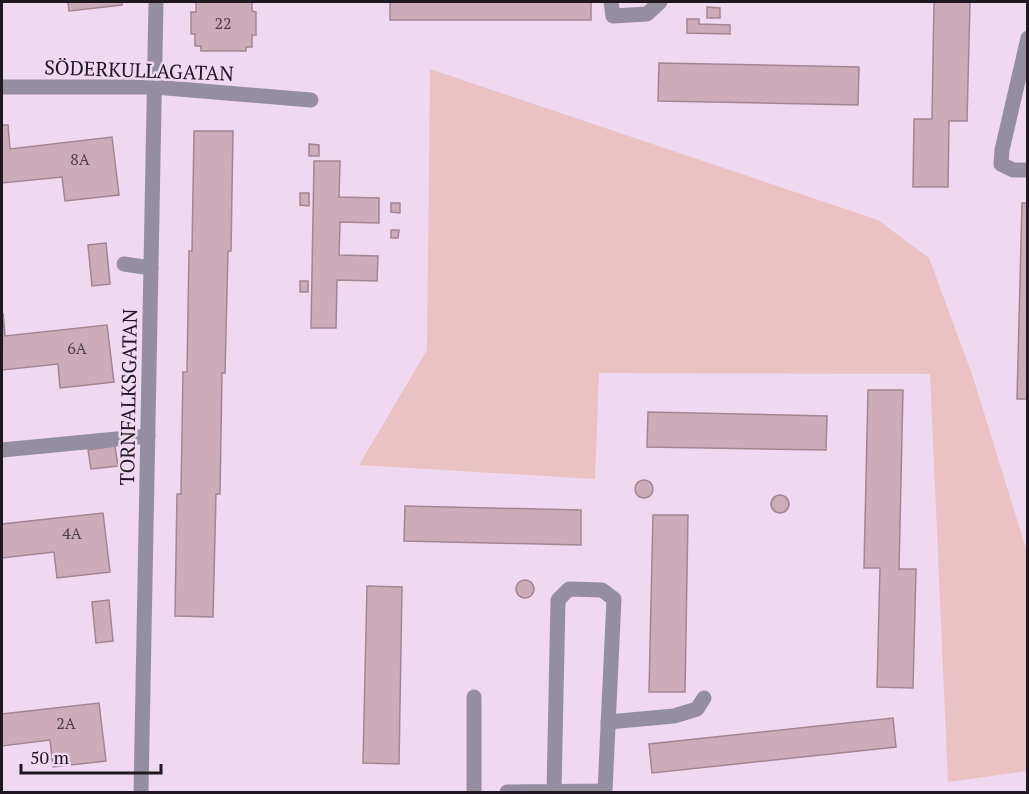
<svg xmlns="http://www.w3.org/2000/svg" width="1029" height="794" font-family="'PT Serif',serif">
	<style>
		.green { fill: #eac2c3 }
		.building { fill: #ccacb9; stroke: #a38592; stroke-width: 1.5 }
		.lines { fill: none; stroke-linecap: round; stroke-linejoin: round }
		.minor { stroke: #958ea2; stroke-width: 15 }
		.labels { text-anchor: middle; dominant-baseline: central; stroke-width: 5; stroke-linejoin: round; paint-order: stroke }
		.number-label { font-size: 16px; fill: #4b3d46 }
		.street-label { font-size: 20px; fill: #201820; stroke: #f0d8f0 }
	</style>
	<rect width="100%" height="100%" fill="#f0d8f0"/>
	<polygon class="green" points="430,69 878,220 929,258 972,374 1027,552 1027,771 948,782 930,374 599,373 595,479 359,465 427,350"/>
	<g class="building">
		<polygon points="68,2 122,2 122,5 69,11"/>
		<polygon points="196,2 252,2 252,11 256,12 256,35 252,35 252,47 246,47 246,51 201,51 201,46 195,46 195,34 191,34 191,12 196,12"/>
		<rect x="390" y="2" width="201" height="18"/>
		<polygon points="934,2 970,2 967,121 949,121 948,187 913,187 914,119 932,119"/>
		<polygon points="707,7 720,8 720,18 707,18"/>
		<polygon points="687,19 699,19 699,24 730,25 730,34 687,33"/>
		<polygon points="659,63 859,67 858,105 658,101"/>
		<polygon points="2,125 8,125 10,149 112,137 119,195 65,201 62,177 2,183"/>
		<polygon points="194,131 233,131 231,251 228,251 225,373 222,373 220,494 216,494 213,617 175,616 177,494 181,494 183,372 187,372 189,251 192,251"/>
		<polygon points="309,144 319,145 319,156 309,156"/>
		<polygon points="314,161 340,161 339,197 379,198 379,223 340,222 339,255 378,256 377,281 337,280 336,328 311,328"/>
		<polygon points="300,193 309,193 309,206 300,205"/>
		<polygon points="391,203 400,203 400,213 391,212"/>
		<polygon points="1022,203 1028,203 1028,399 1017,399"/>
		<polygon points="391,230 399,230 398,238 391,238"/>
		<polygon points="106,243 110,284 92,286 88,245"/>
		<rect x="300" y="281" width="8" height="11"/>
		<polygon points="3,313 5,336 107,325 114,382 60,388 58,364 2,370"/>
		<polygon points="868,390 903,390 899,569 916,569 913,688 877,687 880,568 864,568"/>
		<polygon points="648,412 827,416 826,450 647,447"/>
		<polygon points="115,446 118,466 91,469 88,450"/>
		<circle cx="644" cy="489" r="9"/>
		<circle cx="780" cy="504" r="9"/>
		<polygon points="405,506 581,510 581,545 404,541"/>
		<polygon points="103,513 110,572 57,578 54,552 2,558 2,524"/>
		<polygon points="653,515 688,515 685,692 649,692"/>
		<circle cx="525" cy="589" r="9"/>
		<polygon points="367,586 402,587 399,764 363,763"/>
		<polygon points="109,600 113,641 96,643 92,602"/>
		<polygon points="99,703 106,761 53,767 50,740 2,746 2,714"/>
		<polygon points="893,718 896,747 652,773 649,744"/>
	</g>
	<g class="lines">
		<g class="minor">
			<polyline points="611,2 613,16 647,14 660,2"/>
			<polyline points="1028,38 1002,150 1001,164 1013,170 1028,170"/>
			<polyline points="2,87 155,87 311,100"/>
			<polyline points="124,264 151,268"/>
			<polyline points="2,450 148,436"/>
			<polyline points="608,722 674,716 697,709 704,698"/>
			<polyline points="141,792 156,2"/>
			<polyline points="474,792 474,697"/>
			<polyline points="507,792 605,791 614,599 602,590 569,589 558,600 554,791"/>
		</g>
	</g>
	<g class="labels">
		<g class="number-label">
			<text x="223" y="23">22</text>
			<text x="80" y="159">8A</text>
			<text x="77" y="348">6A</text>
			<text x="72" y="533">4A</text>
			<text x="66" y="723">2A</text>
		</g>
		<g class="street-label">
			<text transform="translate(139 70) rotate(2)">SÖDERKULLAGATAN</text>
			<text transform="translate(128 397) rotate(-89)">TORNFALKSGATAN</text>
		</g>
	</g>
	<rect width="1029" height="794" fill="none" stroke="#201820" stroke-width="6"/>
	<path d="M21 764v9h140v-9" fill="none" stroke="#201820" stroke-width="3"/>
	<text x="30" y="764" font-size="18" fill="#201820" stroke="#f0d8f0" stroke-width="4.5" paint-order="stroke">50 m</text>
</svg>
